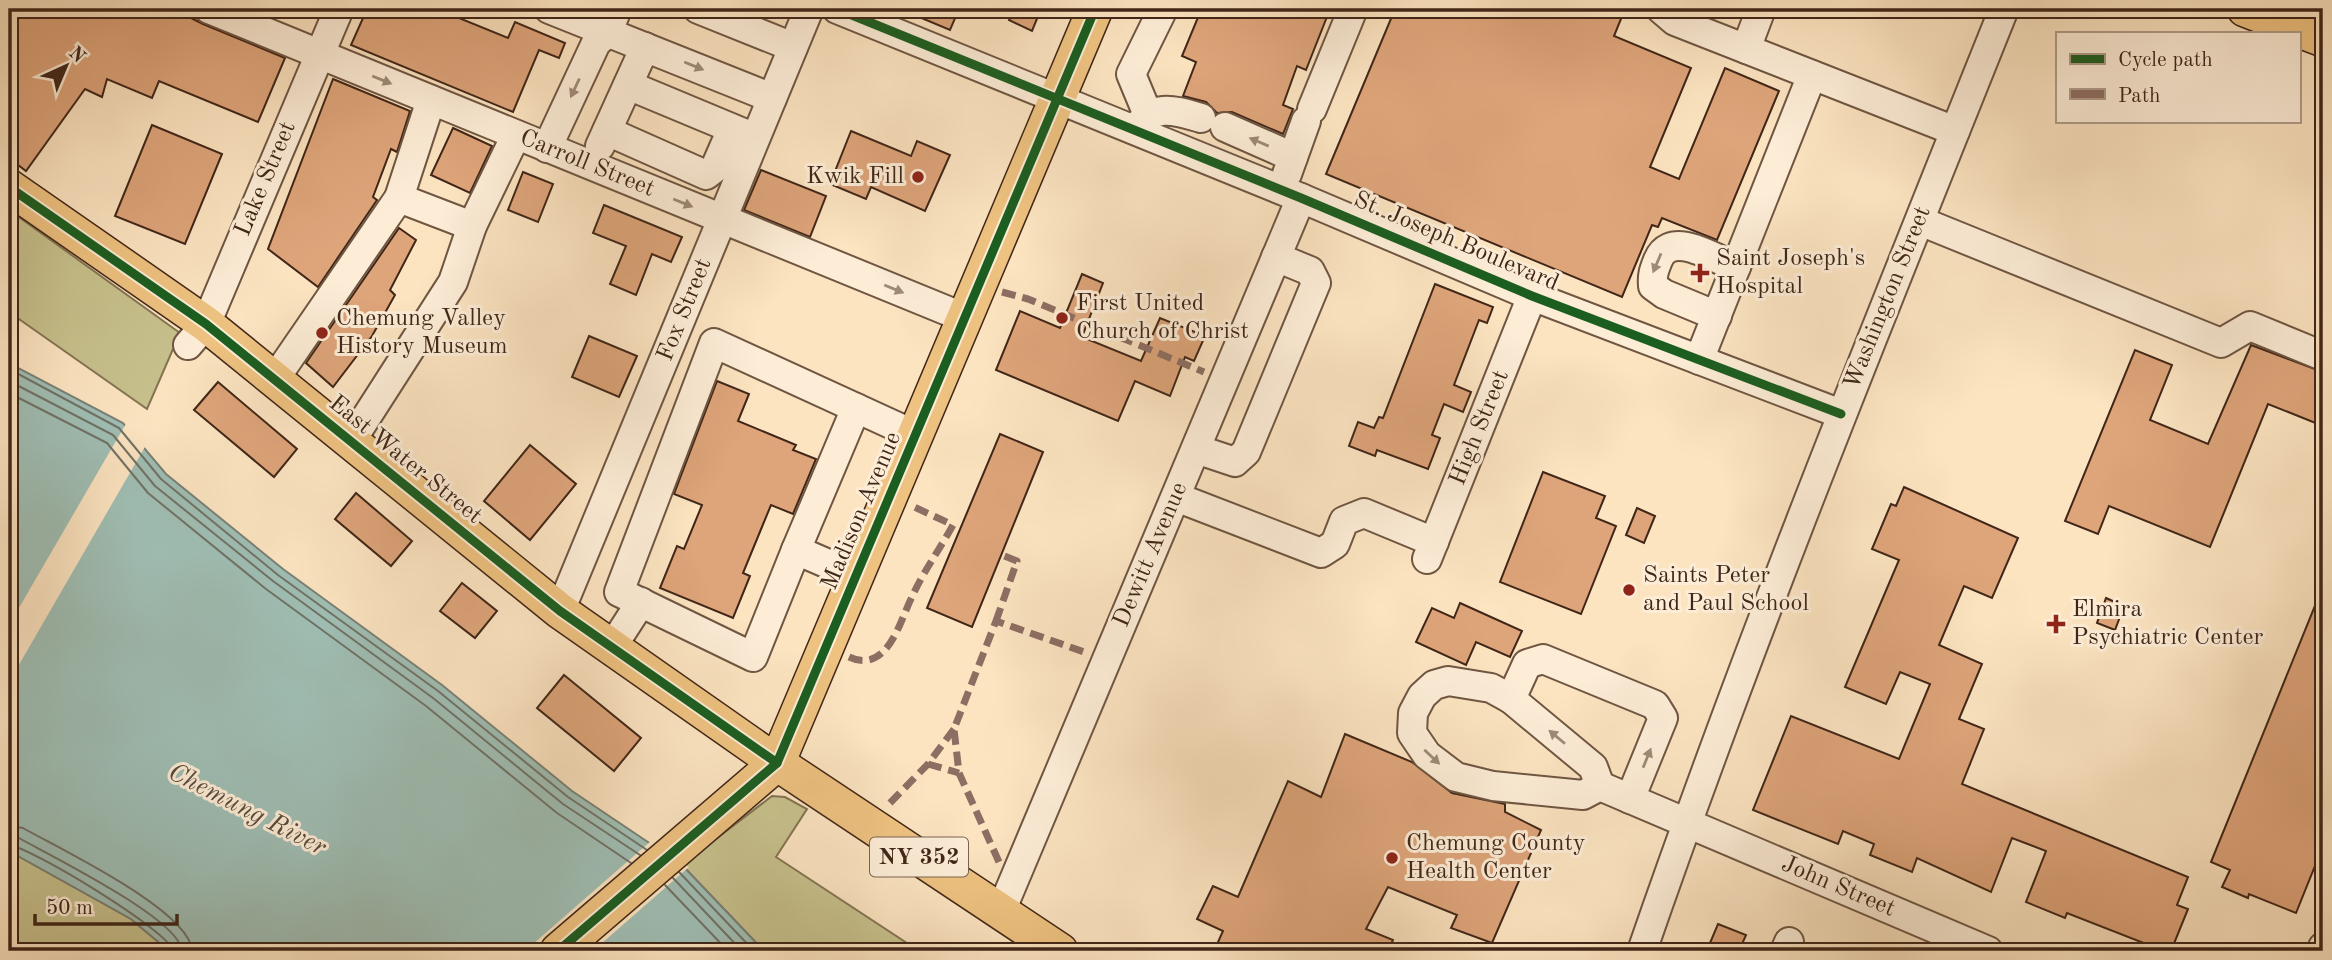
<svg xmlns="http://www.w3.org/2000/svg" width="2332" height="960" font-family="'Old Standard TT',serif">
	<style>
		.green { fill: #c7c18d; stroke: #847452; stroke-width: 2 }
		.water { fill: #9fbeb4; stroke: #798176; stroke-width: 2 }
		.pier { fill: #fce4c1 }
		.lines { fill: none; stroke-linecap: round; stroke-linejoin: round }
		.shore { stroke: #707266; stroke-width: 2 }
		.building { fill: #dea47a; stroke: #402618; stroke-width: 2 }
		.minor-casing { stroke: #6f5642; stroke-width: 32 }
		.major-casing { stroke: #402618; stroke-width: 38 }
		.minor { stroke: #fdedd7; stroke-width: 28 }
		.major { stroke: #eec280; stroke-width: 35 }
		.quiet { stroke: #8d6e63; stroke-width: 7; stroke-dasharray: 14 7; stroke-linecap: butt }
		.cycleway-casing { stroke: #fdedd7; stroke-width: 13 }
		.cycleway { stroke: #1b5e20; stroke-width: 9 }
		.oneway { fill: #9e8a78 }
		.poi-dot { fill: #8f2418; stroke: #fdedd7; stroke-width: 2.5 }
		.labels { text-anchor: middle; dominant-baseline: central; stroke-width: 6; stroke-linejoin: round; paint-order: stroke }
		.shield { fill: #fdedd7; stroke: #796251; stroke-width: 2 }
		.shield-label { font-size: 23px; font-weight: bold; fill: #402618 }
		.street-label { font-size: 24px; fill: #402618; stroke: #fdedd7 }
		.poi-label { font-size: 24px; fill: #402618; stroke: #fdedd7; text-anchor: start }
		.water-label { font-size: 26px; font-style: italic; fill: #584c3f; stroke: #fdedd7 }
	</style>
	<rect width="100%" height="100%" fill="#fce4c1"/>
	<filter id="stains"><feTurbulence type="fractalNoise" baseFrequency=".00286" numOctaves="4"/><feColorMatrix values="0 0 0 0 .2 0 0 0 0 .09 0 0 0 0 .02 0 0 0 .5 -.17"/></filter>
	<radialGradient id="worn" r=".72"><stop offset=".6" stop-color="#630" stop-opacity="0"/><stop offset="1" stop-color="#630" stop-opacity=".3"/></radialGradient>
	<g class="green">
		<polygon points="9,210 180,333 147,409 9,312"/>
		<polygon points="772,796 785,797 807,809 776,857 919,951 764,951 682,865"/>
		<polygon points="9,851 131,919 169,951 16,951 9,943"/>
	</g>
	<polygon class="water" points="9,360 18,368 123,423 166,474 283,569 442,685 572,791 682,865 764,951 169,951 131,919 9,851"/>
	<g class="pier">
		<polygon points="127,422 146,445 9,682 9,625"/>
		<polygon points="652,840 689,867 593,951 525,951"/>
	</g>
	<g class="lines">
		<g class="shore">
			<polyline points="9,369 119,428 161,479 278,575 438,691 568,797 647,850"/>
			<polyline points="9,381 113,435 155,486 273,581 433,698 563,804 640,855"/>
			<polyline points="9,393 107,443 148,493 266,589 426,706 557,813 631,863"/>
			<path d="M 9,826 L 23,828 C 58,848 191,911 192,951"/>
			<path d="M 9,836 L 19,838 C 49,855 180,919 182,951"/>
			<path d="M 9,845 C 30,847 171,932 173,951"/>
			<polyline points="679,872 754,951"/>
			<polyline points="673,878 742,951"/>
			<polyline points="665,885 728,951"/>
		</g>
	</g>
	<g class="building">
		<polygon points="20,9 191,9 187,16 203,24 285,58 258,122 159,81 152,98 107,79 102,97 85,89 26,171 9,158 9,35"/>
		<polygon points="367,9 451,9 449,14 508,38 515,22 565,43 559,58 539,50 513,112 351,45"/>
		<polygon points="900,9 959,9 950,30"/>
		<polygon points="1014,9 1041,9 1032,31 1009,20"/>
		<polygon points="1216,9 1330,9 1306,70 1297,66 1283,105 1293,109 1283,134 1232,112 1217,113 1206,102 1183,96 1196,62 1182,56 1201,10 1213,15"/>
		<polygon points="1395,9 1625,9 1614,36 1691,68 1650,167 1679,179 1725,68 1779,91 1717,240 1662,218 1658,227 1652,225 1622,297 1326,174"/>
		<polygon points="333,79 410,111 397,152 391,149 373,197 377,200 318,287 268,249"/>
		<polygon points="152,125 222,154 185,244 115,216"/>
		<polygon points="453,128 492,146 470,193 431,175"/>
		<polygon points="851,131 911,156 917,141 950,155 925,211 871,187 866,199 830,184"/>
		<polygon points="761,170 826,196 810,237 744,210"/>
		<polygon points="523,172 553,184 538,222 508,210"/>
		<polygon points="604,205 682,237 671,262 652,254 636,295 610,284 626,246 593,233"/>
		<polygon points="399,228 416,240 390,290 395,295 372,336 333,387 306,363"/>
		<polygon points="1082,274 1103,283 1082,337 1141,361 1160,318 1205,336 1194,361 1185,357 1170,396 1135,381 1118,421 996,370 1020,311 1060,328"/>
		<polygon points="1435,284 1493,307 1487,323 1479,320 1454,385 1471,392 1463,412 1444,404 1432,435 1440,438 1428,469 1377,450 1375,456 1349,446 1358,422 1374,428 1379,417 1383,418"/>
		<polygon points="589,336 637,356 619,397 572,377"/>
		<polygon points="2251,345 2323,372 2323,426 2268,404 2210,547 2109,506 2098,534 2065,521 2135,350 2172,365 2150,420 2208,444"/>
		<polygon points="717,381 749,394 738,421 796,445 793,450 816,459 793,514 771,505 743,573 750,576 733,618 660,588 677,546 684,549 702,505 674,494"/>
		<polygon points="218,382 297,449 274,477 194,410"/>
		<polygon points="1000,434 1043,452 972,627 927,608"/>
		<polygon points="530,445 576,484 530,540 484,501"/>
		<polygon points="1543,472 1605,496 1596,518 1616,526 1581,614 1500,582"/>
		<polygon points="1904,487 2018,538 1992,598 1964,586 1939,645 1982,664 1959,719 1984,729 1962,784 2188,877 2177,905 2188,909 2171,951 2164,951 2067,913 2065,918 2026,902 2046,851 2012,838 1991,892 1917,858 1912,872 1870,855 1874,844 1843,831 1838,844 1753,810 1791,716 1899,759 1930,684 1900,672 1886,704 1845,687 1899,560 1872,549 1891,504 1896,506"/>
		<polygon points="356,493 412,541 391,566 335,519"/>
		<polygon points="1637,508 1655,516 1644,543 1626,535"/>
		<polygon points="462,583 497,611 475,638 440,611"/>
		<polygon points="2323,586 2323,846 2296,913 2249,894 2248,898 2222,887 2230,870 2211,862"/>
		<polygon points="2106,598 2124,606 2115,630 2097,623"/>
		<polygon points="1460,603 1522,631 1510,657 1476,642 1466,665 1416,642 1432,608 1454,618"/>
		<polygon points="564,675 641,738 614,771 537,708"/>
		<polygon points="1345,734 1412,762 1452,793 1505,804 1505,812 1541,830 1492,943 1451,928 1457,915 1388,887 1366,929 1393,940 1388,951 1214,951 1223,931 1197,919 1213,886 1238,897 1288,781 1321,797"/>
		<polygon points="1718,924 1746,935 1739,951 1712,951 1715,945 1710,943"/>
	</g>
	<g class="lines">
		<defs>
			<g id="minor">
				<polyline points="209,9 965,318"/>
				<polyline points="549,9 772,98"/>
				<polyline points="698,9 793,47"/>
				<polyline points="837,9 1301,198 1532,296 1841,414"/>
				<polyline points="1661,9 1675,21 1955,131"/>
				<polyline points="1746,49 1761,9"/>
				<polyline points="628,85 748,135"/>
				<polyline points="1312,109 1353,9"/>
				<polyline points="1148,115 1131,74 1163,9"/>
				<polyline points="1225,127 1293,157"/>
				<path d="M 1135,129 C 1155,103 1173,110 1201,118"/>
				<polyline points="607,131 706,175 715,168 732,129"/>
				<polyline points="600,146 645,47"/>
				<polyline points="547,148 596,43 608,32 617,9"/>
				<polyline points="1287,174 1306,121"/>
				<polyline points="1920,221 2221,343 2250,326 2323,356"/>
				<polyline points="472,226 516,135"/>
				<path d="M 1717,316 L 1664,294 L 1653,286 C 1652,275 1654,270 1658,260 C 1671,229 1713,258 1736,267"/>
				<polyline points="188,345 206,324 339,9"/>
				<polyline points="1699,360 1812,75"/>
				<polyline points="274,380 399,198 431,100"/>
				<polyline points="351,441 453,282 472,226 399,198"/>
				<polyline points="1196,449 1235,462 1246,452 1316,283 1310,271 1276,257"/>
				<polyline points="1176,497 1321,553 1335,544 1344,521 1364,513 1434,542"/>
				<polyline points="796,550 856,408"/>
				<polyline points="1427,559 1532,296"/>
				<polyline points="856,576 796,550 753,657 619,592 714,343 915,435"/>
				<polyline points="560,611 809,9"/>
				<polyline points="612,647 641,602"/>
				<polyline points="1511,699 1527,664 1543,659 1655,705 1663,718 1630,799"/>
				<polyline points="1600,786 1583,795 1493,786 1456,777 1427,755 1412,733 1413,713 1422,696 1434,685 1448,681 1491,688 1511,699 1593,767 1600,786 1988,951"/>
				<polyline points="1001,911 1301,198"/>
				<path d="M 1642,951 C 1752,633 1879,321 2004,9"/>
				<polyline points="1785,951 1789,942"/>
				<polyline points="2322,951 2323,947"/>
			</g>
			<g id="major">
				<polyline points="2245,9 2323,39"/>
				<polyline points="9,187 206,324 560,611 777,763 1060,951"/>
				<polyline points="558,951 777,763 1095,9"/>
			</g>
		</defs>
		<use href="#minor" class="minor-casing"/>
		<use href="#major" class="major-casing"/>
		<use href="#minor" class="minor"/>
		<use href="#major" class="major"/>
		<g class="quiet">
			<polyline points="1002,292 1028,299 1204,372"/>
			<polyline points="996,621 1017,561 1002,555"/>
			<path d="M 849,657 C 888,675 900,620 912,597 C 923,572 940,549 953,525 L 912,506"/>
			<polyline points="928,764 959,773"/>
			<polyline points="890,803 928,764 954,729"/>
			<polyline points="999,862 959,773 954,729 996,621 1087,653"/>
		</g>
		<defs>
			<g id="cycleway">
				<polyline points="837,9 1301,198 1532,296 1841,414"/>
				<polyline points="9,187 206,324 560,611 777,763"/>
				<polyline points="558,951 777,763 1095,9"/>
			</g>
		</defs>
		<use href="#cycleway" class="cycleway-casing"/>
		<use href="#cycleway" class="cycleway"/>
	</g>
	<defs><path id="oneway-solid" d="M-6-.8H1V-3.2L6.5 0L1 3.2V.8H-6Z" transform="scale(1.75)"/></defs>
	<g class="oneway">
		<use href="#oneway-solid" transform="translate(694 66) rotate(22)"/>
		<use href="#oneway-solid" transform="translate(382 80) rotate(22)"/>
		<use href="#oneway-solid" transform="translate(575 88) rotate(115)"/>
		<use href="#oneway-solid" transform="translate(1259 142) rotate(-157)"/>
		<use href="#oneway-solid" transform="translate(683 203) rotate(22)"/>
		<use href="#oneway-solid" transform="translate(1657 263) rotate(113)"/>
		<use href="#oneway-solid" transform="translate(894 289) rotate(22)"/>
		<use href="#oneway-solid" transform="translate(1557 737) rotate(-140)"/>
		<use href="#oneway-solid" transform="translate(1432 757) rotate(43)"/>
		<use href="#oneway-solid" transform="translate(1647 758) rotate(-68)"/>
	</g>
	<g class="poi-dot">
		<circle cx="918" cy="177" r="7"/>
		<path d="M1696.5 262.5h7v7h7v7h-7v7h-7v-7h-7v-7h7z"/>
		<circle cx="1062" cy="318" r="7"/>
		<circle cx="322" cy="333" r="7"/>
		<circle cx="1629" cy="590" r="7"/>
		<path d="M2052.5 613.5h7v7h7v7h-7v7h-7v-7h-7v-7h7z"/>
		<circle cx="1392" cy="858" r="7"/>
	</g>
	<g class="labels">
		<rect class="shield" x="870" y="837.5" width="98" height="39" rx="5"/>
		<g class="shield-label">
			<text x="919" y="857">NY 352</text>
		</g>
		<g class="street-label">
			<text transform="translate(587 164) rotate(22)">Carroll Street</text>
			<text transform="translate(266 179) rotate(-67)">Lake Street</text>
			<text transform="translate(1456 242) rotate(23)">St. Joseph Boulevard</text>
			<text transform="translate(1888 298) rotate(-68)">Washington Street</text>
			<text transform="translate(685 310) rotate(-68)">Fox Street</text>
			<text transform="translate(1480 428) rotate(-68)">High Street</text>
			<text transform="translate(405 460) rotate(39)">East Water Street</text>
			<text transform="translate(862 511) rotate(-67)">Madison Avenue</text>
			<text transform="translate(1151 555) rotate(-67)">Dewitt Avenue</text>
			<text transform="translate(1838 887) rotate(23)">John Street</text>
		</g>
		<g class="poi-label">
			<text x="904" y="177" text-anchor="end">Kwik Fill</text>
			<text x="1716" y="259">Saint Joseph's<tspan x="1716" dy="28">Hospital</tspan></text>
			<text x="1076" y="304">First United<tspan x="1076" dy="28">Church of Christ</tspan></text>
			<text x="336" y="319">Chemung Valley<tspan x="336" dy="28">History Museum</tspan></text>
			<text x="1643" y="576">Saints Peter<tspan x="1643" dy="28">and Paul School</tspan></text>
			<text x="2072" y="610">Elmira<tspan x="2072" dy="28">Psychiatric Center</tspan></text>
			<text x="1406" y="844">Chemung County<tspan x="1406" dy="28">Health Center</tspan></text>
		</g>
		<g class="water-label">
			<text transform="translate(247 810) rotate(27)">Chemung River</text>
		</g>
	</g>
	<rect width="2332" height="960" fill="none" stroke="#fce4c1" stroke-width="35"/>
	<rect x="10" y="10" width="2311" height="939" fill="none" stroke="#402618" stroke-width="3.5"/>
	<rect x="18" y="18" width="2297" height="925" fill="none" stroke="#402618" stroke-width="2"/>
	<rect x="2056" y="32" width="245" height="91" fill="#fdedd7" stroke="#b19d8b" stroke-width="2"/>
	<rect x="2070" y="54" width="35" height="10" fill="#1b5e20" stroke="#b19d8b" stroke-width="2"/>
	<text x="2118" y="66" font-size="21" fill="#402618">Cycle path</text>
	<rect x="2070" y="89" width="35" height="10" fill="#8d6e63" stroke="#b19d8b" stroke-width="2"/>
	<text x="2118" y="102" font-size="21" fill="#402618">Path</text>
	<g transform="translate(66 66) rotate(44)" stroke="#fdedd7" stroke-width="5" paint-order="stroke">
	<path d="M0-5L12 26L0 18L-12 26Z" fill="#402618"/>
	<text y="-10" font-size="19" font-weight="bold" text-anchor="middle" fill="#402618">N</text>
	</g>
	<path d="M35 914v10h142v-10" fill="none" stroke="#402618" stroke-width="3.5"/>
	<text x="46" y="914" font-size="21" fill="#402618" stroke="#fdedd7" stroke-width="5" paint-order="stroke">50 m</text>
	<rect width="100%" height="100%" filter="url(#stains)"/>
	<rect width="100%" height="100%" fill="url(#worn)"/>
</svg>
